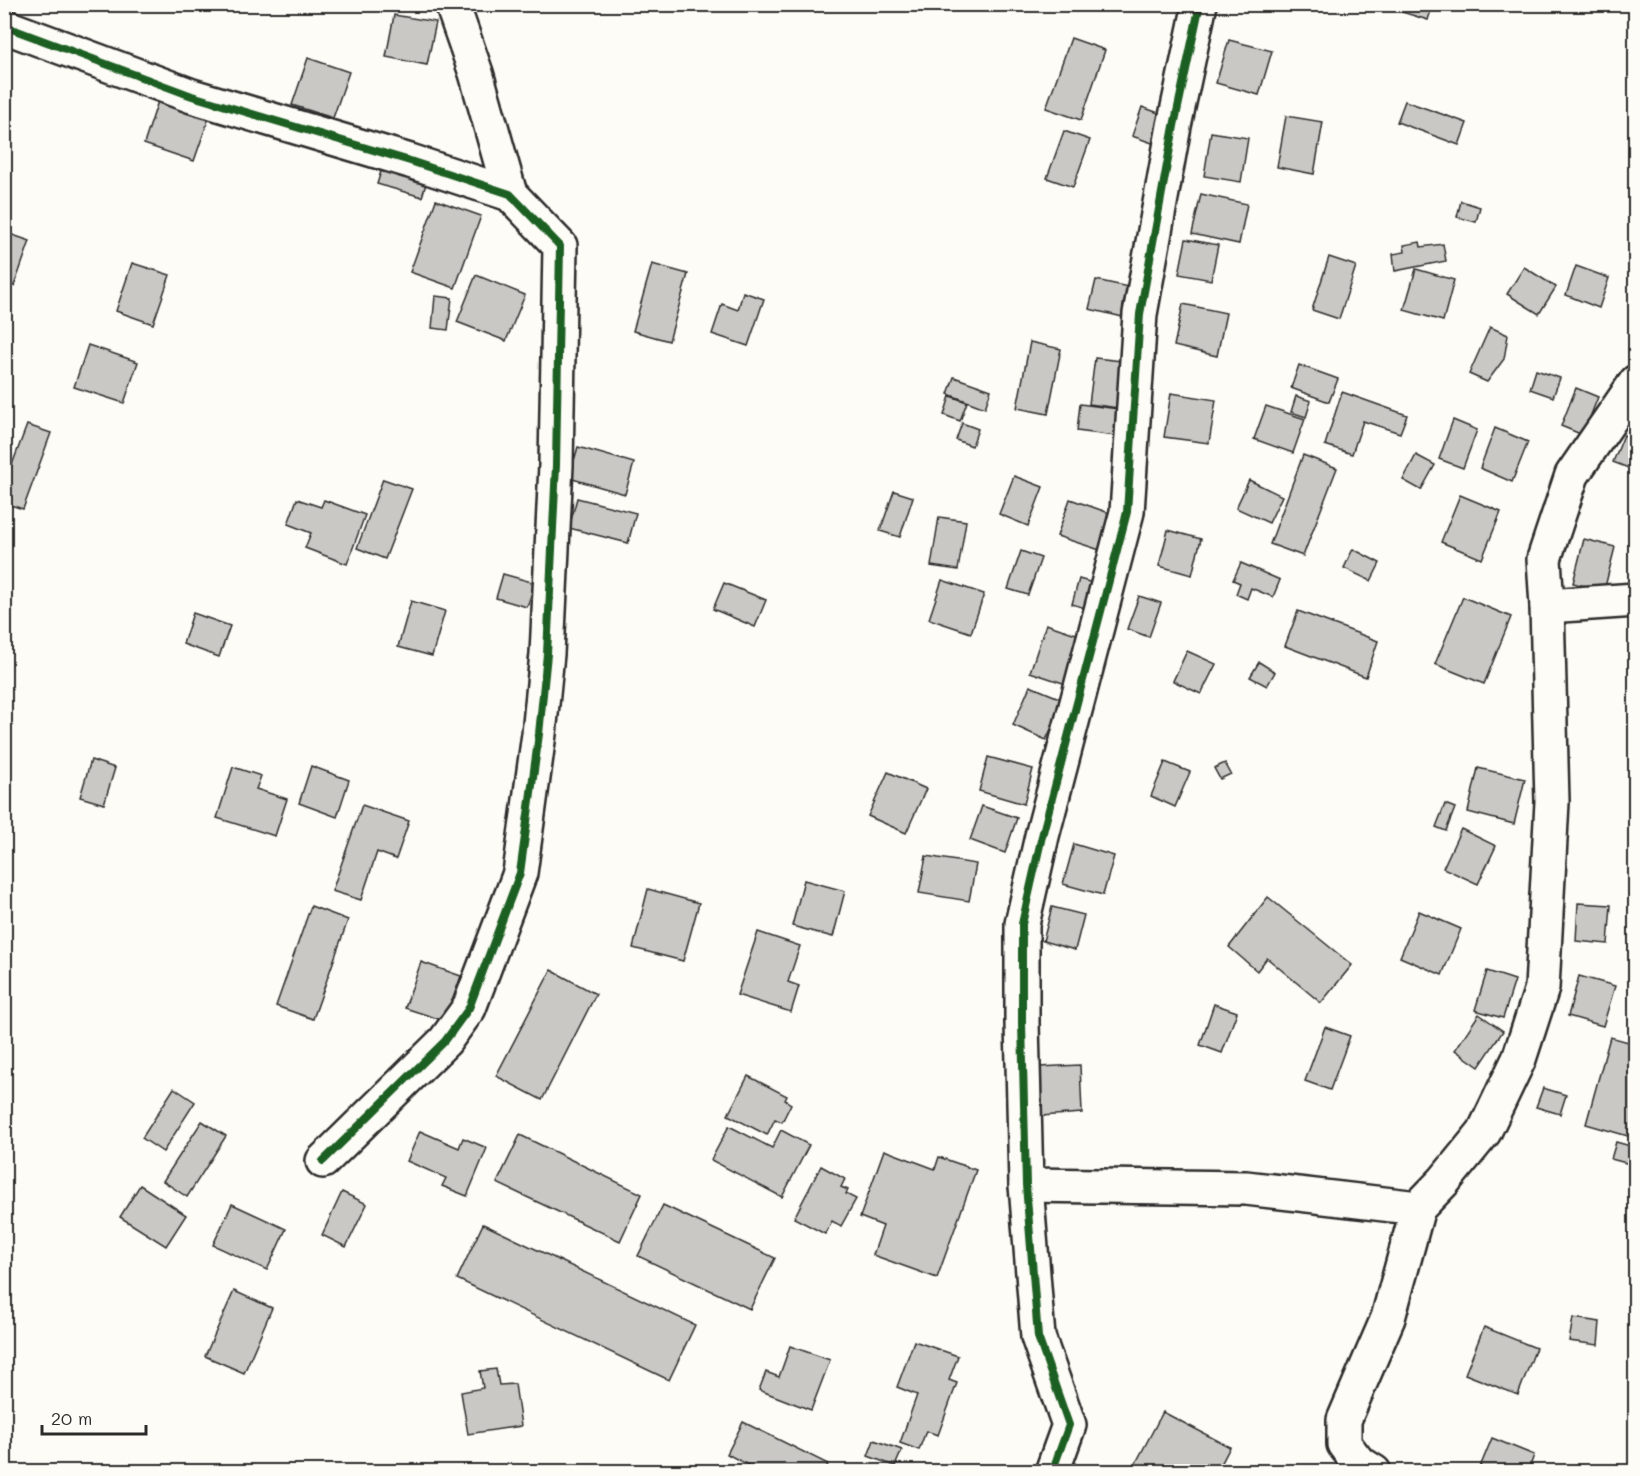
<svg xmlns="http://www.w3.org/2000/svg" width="1640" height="1476" font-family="Mali,sans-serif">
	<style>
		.building { fill: #c9c8c4; stroke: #2b2b2b; stroke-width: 1.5 }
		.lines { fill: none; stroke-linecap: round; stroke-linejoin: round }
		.minor-casing { stroke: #2b2b2b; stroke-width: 38 }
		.minor { stroke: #fdfcf7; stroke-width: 33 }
		.cycleway-casing { stroke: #fdfcf7; stroke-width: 11 }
		.cycleway { stroke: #1b5e20; stroke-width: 8 }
	</style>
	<rect width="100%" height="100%" fill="#fdfcf7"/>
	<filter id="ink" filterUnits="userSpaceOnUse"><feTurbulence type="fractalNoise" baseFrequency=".0167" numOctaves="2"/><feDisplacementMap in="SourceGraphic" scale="12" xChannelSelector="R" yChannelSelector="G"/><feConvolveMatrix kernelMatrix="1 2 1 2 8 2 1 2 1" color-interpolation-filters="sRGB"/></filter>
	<g filter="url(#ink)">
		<g class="building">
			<polygon points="1404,4 1433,4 1428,20 1402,12"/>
			<polygon points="394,15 436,22 427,65 386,57"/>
			<polygon points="1071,38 1105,50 1081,120 1046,108"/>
			<polygon points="1229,40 1272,51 1259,95 1216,83"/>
			<polygon points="308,58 349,72 333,118 292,105"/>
			<polygon points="159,98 210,115 194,161 144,144"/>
			<polygon points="1405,101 1467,123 1459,145 1397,122"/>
			<polygon points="1142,107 1167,116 1158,145 1132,136"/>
			<polygon points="1286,116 1323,122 1314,174 1277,167"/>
			<polygon points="1064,131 1090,140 1073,187 1047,178"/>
			<polygon points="1211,132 1248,138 1241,182 1204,176"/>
			<polygon points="383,165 428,177 422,197 377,184"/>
			<polygon points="1201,194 1247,204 1239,244 1192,234"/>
			<polygon points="436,200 481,216 455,288 410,272"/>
			<polygon points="1461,201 1480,207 1476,222 1457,217"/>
			<polygon points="4,232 30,241 14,286 4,282"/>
			<polygon points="1186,239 1218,245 1211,280 1179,274"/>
			<polygon points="1420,242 1421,247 1443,244 1446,261 1395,271 1393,254 1405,252 1404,245"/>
			<polygon points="1329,257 1356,266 1339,319 1312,310"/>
			<polygon points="132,263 170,275 153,324 116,311"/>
			<polygon points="652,264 688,274 669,341 633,331"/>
			<polygon points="1576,266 1609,278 1599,308 1566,295"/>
			<polygon points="1524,267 1556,287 1539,314 1507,294"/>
			<polygon points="1416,269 1454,280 1443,321 1404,310"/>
			<polygon points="476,275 525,295 506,341 457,322"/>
			<polygon points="1096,280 1133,288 1127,318 1089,309"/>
			<polygon points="743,292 764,299 748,346 712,334 722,304 738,310"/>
			<polygon points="435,296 452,298 448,330 432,328"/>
			<polygon points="1183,304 1226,313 1217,356 1174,346"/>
			<polygon points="1490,327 1508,335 1504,359 1487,382 1469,374"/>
			<polygon points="1030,342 1061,349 1048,414 1017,408"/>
			<polygon points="88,345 138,362 124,403 74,387"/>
			<polygon points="1095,358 1131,362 1126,409 1089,404"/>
			<polygon points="1299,365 1338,379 1329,402 1291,388"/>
			<polygon points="1536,370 1560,378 1553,397 1530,389"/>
			<polygon points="954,377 991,390 985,408 948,394"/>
			<polygon points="1576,388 1598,397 1583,435 1561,426"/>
			<polygon points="1342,392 1407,415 1400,433 1363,421 1352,454 1325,445"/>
			<polygon points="1171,393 1216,400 1209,443 1164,437"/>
			<polygon points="950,396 967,402 960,421 944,415"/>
			<polygon points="1296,396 1311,401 1306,417 1291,412"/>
			<polygon points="1080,404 1126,410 1123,437 1077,431"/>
			<polygon points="1266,406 1305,419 1293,453 1254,439"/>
			<polygon points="1453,420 1477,430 1463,468 1439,459"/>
			<polygon points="962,423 978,429 972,446 956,440"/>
			<polygon points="27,425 51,433 23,509 4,503 4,486"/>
			<polygon points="1495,428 1528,442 1512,482 1480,468"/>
			<polygon points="1624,435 1636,439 1636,471 1613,462"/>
			<polygon points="578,447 634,463 625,494 569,478"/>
			<polygon points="1303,455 1337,468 1303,556 1270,544"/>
			<polygon points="1416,455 1435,465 1421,490 1403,480"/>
			<polygon points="1014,476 1043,487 1028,526 999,514"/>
			<polygon points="383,479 412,489 385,559 357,548"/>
			<polygon points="1249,480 1282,496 1269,523 1236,508"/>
			<polygon points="894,491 913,497 900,537 880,531"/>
			<polygon points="1460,495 1501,512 1482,559 1441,542"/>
			<polygon points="577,498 636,513 628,543 569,528"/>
			<polygon points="297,499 321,507 324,500 365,515 347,564 305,548 311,533 288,524"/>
			<polygon points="1070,499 1112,514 1100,550 1057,536"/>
			<polygon points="939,517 966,521 958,570 931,566"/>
			<polygon points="1168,530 1201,539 1192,575 1159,566"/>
			<polygon points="1584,539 1615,547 1604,591 1573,583"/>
			<polygon points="1353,549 1380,563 1371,581 1344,568"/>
			<polygon points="1021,551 1041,558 1028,595 1008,589"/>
			<polygon points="1241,563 1280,580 1273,597 1251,588 1247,599 1236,594 1240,583 1233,580"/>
			<polygon points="503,574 535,583 527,607 496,598"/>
			<polygon points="1079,579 1093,583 1085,608 1072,604"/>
			<polygon points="942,580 984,594 971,633 929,619"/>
			<polygon points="724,583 766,600 755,627 713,609"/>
			<polygon points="1139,596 1161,603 1149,637 1127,629"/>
			<polygon points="1463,597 1511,617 1484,684 1435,664"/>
			<polygon points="411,601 445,611 432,656 398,647"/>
			<polygon points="1298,611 1378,641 1366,677 1285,646"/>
			<polygon points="193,613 230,626 219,657 183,644"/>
			<polygon points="1046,624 1085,637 1069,685 1030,672"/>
			<polygon points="1187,651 1216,664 1201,694 1173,681"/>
			<polygon points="1259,662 1275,672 1267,686 1250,677"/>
			<polygon points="1030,686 1064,700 1046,740 1013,725"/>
			<polygon points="988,757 1033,769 1024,804 979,791"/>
			<polygon points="91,760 115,768 104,804 80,797"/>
			<polygon points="1165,762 1190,772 1175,807 1151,796"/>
			<polygon points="1225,763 1231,774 1220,779 1214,768"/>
			<polygon points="311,766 349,780 337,817 299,803"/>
			<polygon points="233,767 261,776 256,789 287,799 275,836 217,818"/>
			<polygon points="1478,768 1525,779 1514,824 1468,812"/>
			<polygon points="888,772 926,789 906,833 868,816"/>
			<polygon points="1445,804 1455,808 1446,831 1436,827"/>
			<polygon points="362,805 409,821 396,859 377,852 361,900 332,891"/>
			<polygon points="982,806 1017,818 1005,853 970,840"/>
			<polygon points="1461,829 1496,846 1478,884 1443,868"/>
			<polygon points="1074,844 1114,856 1103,895 1063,884"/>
			<polygon points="926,856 976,864 969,901 919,893"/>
			<polygon points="804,880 845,891 833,937 792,926"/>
			<polygon points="648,889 699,903 683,961 633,948"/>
			<polygon points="1268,897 1352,965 1321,1003 1267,958 1257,971 1229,947"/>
			<polygon points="1578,903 1611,905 1608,944 1576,941"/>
			<polygon points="311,906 348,920 313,1019 276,1006"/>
			<polygon points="1052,907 1084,915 1075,950 1043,941"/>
			<polygon points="1419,911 1461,929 1442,975 1400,957"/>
			<polygon points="758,932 800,946 788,982 799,986 791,1012 737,995"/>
			<polygon points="421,962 461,976 445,1021 405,1008"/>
			<polygon points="551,970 596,994 542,1100 496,1076"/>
			<polygon points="1487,971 1515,980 1503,1018 1475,1010"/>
			<polygon points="1579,976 1615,986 1603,1026 1568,1016"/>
			<polygon points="1214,1004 1237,1012 1222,1053 1200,1045"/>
			<polygon points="1479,1014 1503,1031 1479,1067 1455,1050"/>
			<polygon points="1325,1027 1350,1036 1330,1090 1305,1081"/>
			<polygon points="1610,1037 1636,1044 1635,1138 1586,1124"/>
			<polygon points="1080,1065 1082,1113 1041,1116 1039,1067"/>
			<polygon points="748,1076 787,1096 785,1100 791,1104 782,1122 775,1119 767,1135 728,1115"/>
			<polygon points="174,1088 195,1102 163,1152 142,1138"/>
			<polygon points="1543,1088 1566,1095 1560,1114 1536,1107"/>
			<polygon points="202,1121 226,1136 187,1197 163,1181"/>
			<polygon points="729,1126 772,1148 781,1130 809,1145 782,1197 711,1160"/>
			<polygon points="420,1131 459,1148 463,1138 487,1148 467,1196 442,1186 446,1178 407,1161"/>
			<polygon points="520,1135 642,1194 620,1241 497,1183"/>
			<polygon points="1616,1142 1634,1147 1630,1164 1611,1159"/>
			<polygon points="884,1150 935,1169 939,1157 976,1170 937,1278 873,1255 883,1226 860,1217"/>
			<polygon points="821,1166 845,1179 841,1187 848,1190 846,1194 856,1199 841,1226 832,1221 825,1234 794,1218"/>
			<polygon points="140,1185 186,1215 166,1246 120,1217"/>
			<polygon points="342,1192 367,1204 346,1247 322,1235"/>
			<polygon points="232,1204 286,1229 267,1270 213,1245"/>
			<polygon points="663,1205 775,1258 750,1309 638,1256"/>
			<polygon points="483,1224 695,1325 669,1380 457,1279"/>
			<polygon points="234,1291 272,1308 244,1373 205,1356"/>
			<polygon points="1573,1318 1600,1322 1598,1345 1569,1341"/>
			<polygon points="1484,1327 1536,1348 1518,1395 1465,1374"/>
			<polygon points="914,1341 958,1356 949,1380 957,1383 938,1435 926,1431 919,1450 900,1443 917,1395 897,1387"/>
			<polygon points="790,1346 830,1360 811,1410 759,1390 766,1372 779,1377"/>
			<polygon points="496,1369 499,1385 515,1384 521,1426 468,1434 461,1392 483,1388 480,1371"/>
			<polygon points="1163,1412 1230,1447 1217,1472 1131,1472"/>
			<polygon points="743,1422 828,1464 824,1472 761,1472 727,1454"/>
			<polygon points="1492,1438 1534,1455 1528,1472 1478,1472"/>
			<polygon points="874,1440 902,1450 895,1466 868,1456"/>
		</g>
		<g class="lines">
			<defs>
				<g id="minor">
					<polyline points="452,4 476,73 510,194"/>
					<polyline points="4,26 192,96 410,161 510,194 560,246 556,465 547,654 539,734 520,873 469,1008 445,1041 323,1161"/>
					<polyline points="1547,606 1636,600"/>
					<polyline points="1026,1185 1246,1188 1418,1208 1444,1181 1484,1132 1519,1059 1542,988 1552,802 1547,606 1544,559 1572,475 1636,382"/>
					<polyline points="1052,1472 1069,1425 1038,1337 1026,1185 1022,1023 1022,924 1042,836 1127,512 1140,314 1174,126 1200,4"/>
					<polyline points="1374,1472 1358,1462 1344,1444 1344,1420 1388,1318 1418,1208"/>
				</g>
			</defs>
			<use href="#minor" class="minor-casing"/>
			<use href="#minor" class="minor"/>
			<defs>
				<g id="cycleway">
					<polyline points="4,26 192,96 410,161 510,194 560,246 556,465 547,654 539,734 520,873 469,1008 445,1041 323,1161"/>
					<polyline points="1052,1472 1069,1425 1038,1337 1026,1185 1022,1023 1022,924 1042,836 1127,512 1140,314 1174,126 1200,4"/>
				</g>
			</defs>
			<use href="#cycleway" class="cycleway-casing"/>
			<use href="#cycleway" class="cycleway"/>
		</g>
	</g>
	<rect width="1640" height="1476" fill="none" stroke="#fdfcf7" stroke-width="24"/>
	<rect x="12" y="12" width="1616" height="1452" fill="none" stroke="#2b2b2b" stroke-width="2" filter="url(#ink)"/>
	<path d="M42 1425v9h104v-9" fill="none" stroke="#2b2b2b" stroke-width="3"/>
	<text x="51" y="1425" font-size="18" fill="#2b2b2b" stroke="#fdfcf7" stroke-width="4.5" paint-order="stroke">20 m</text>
</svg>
